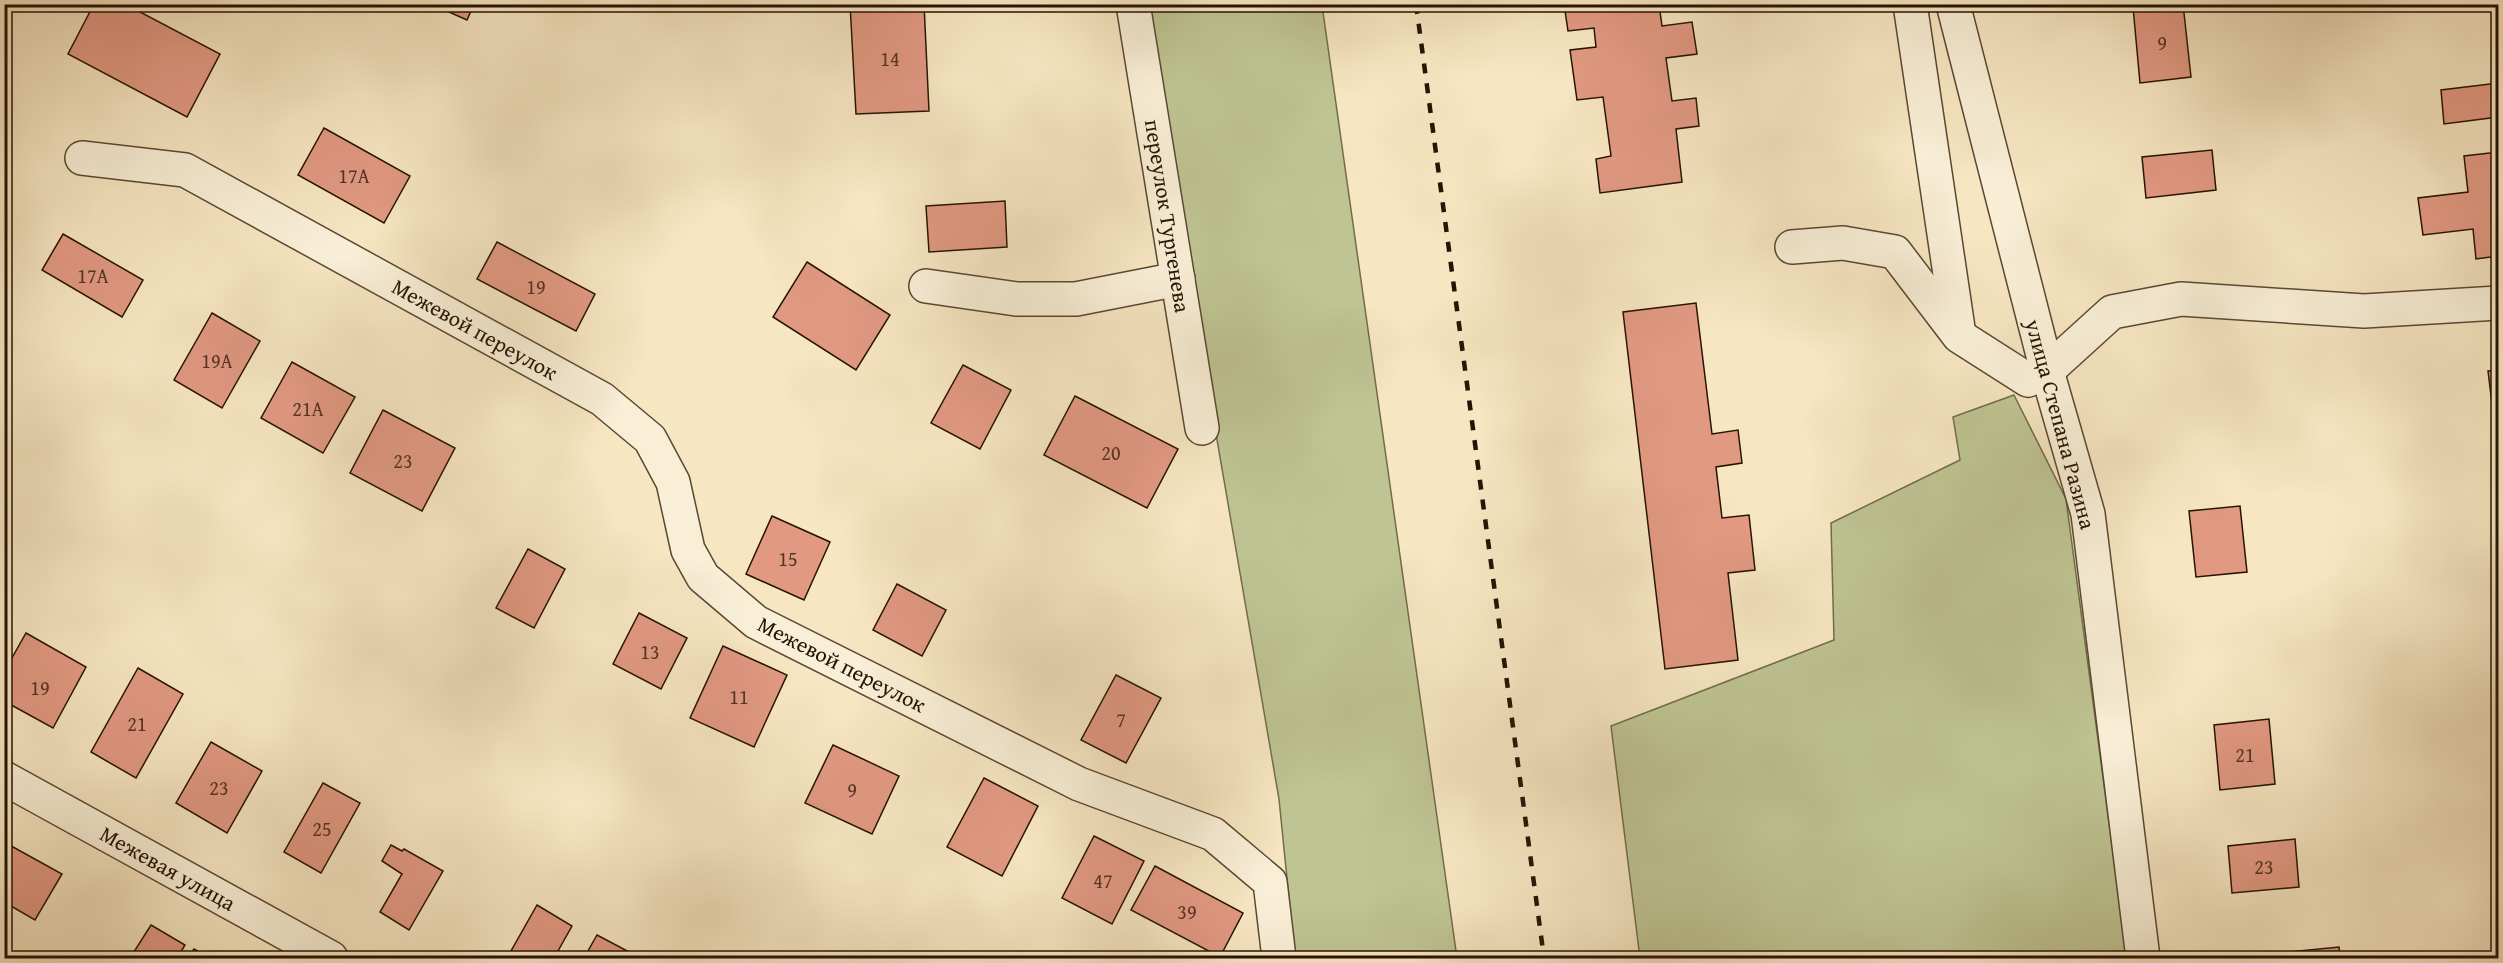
<svg xmlns="http://www.w3.org/2000/svg" width="2503" height="963" font-family="'Gentium Book Plus',serif">
	<style>
		.green { fill: #bec492; stroke: #726c4a; stroke-width: 1.5 }
		.building { fill: #e19982; stroke: #261303; stroke-width: 1.5 }
		.lines { fill: none; stroke-linecap: round; stroke-linejoin: round }
		.minor-casing { stroke: #5a4832; stroke-width: 36 }
		.minor { stroke: #f9efd7; stroke-width: 33 }
		.rail { stroke: #261303; stroke-width: 4.5; stroke-dasharray: 10 10; stroke-linecap: butt }
		.labels { text-anchor: middle; dominant-baseline: central; stroke-width: 4.5; stroke-linejoin: round; paint-order: stroke }
		.number-label { font-size: 20px; fill: #553423 }
		.street-label { font-size: 22px; fill: #261303; stroke: #f9efd7 }
	</style>
	<rect width="100%" height="100%" fill="#f6e6c1"/>
	<filter id="stains"><feTurbulence type="fractalNoise" baseFrequency=".00333" numOctaves="4"/><feColorMatrix values="0 0 0 0 .2 0 0 0 0 .09 0 0 0 0 .02 0 0 0 .5 -.17"/></filter>
	<radialGradient id="worn" r=".72"><stop offset=".6" stop-color="#630" stop-opacity="0"/><stop offset="1" stop-color="#630" stop-opacity=".3"/></radialGradient>
	<g class="green">
		<polygon points="1142,5 1322,5 1457,958 1295,958 1279,799"/>
		<polygon points="2014,395 2066,499 2127,958 1640,958 1611,726 1834,640 1831,523 1960,460 1953,417"/>
	</g>
	<g class="building">
		<polygon points="94,4 125,4 220,54 187,117 68,54"/>
		<polygon points="431,4 474,4 467,20"/>
		<polygon points="850,4 924,4 929,111 856,114"/>
		<polygon points="1564,4 1659,4 1662,26 1692,22 1697,54 1666,58 1672,101 1696,98 1699,126 1676,129 1682,182 1600,193 1596,159 1611,156 1603,97 1577,100 1570,50 1596,47 1594,28 1568,31"/>
		<polygon points="2159,4 2183,4 2191,77 2140,83 2133,7"/>
		<polygon points="2442,4 2468,4 2442,8"/>
		<polygon points="2498,83 2498,117 2444,124 2441,90"/>
		<polygon points="324,128 410,176 384,223 298,175"/>
		<polygon points="2212,150 2216,190 2146,198 2142,157"/>
		<polygon points="2498,152 2498,256 2476,259 2473,229 2423,235 2418,198 2468,192 2464,156"/>
		<polygon points="1005,201 1007,247 929,252 926,206"/>
		<polygon points="63,234 143,280 122,317 42,270"/>
		<polygon points="497,242 595,294 576,331 477,279"/>
		<polygon points="807,262 890,315 856,370 773,317"/>
		<polygon points="1696,303 1712,434 1738,430 1742,463 1716,467 1722,518 1749,515 1755,570 1728,573 1738,660 1665,669 1623,312"/>
		<polygon points="212,313 260,341 222,408 174,380"/>
		<polygon points="292,362 355,397 323,453 261,418"/>
		<polygon points="963,365 1011,390 980,449 931,423"/>
		<polygon points="2498,370 2498,429 2495,429 2488,371"/>
		<polygon points="1075,396 1178,449 1147,508 1044,455"/>
		<polygon points="383,410 455,448 422,511 350,473"/>
		<polygon points="2496,502 2498,502 2498,527"/>
		<polygon points="2240,506 2247,572 2196,577 2189,511"/>
		<polygon points="772,516 830,542 804,600 746,574"/>
		<polygon points="528,549 565,569 534,628 496,608"/>
		<polygon points="897,584 946,610 922,656 873,630"/>
		<polygon points="639,613 687,638 661,689 613,664"/>
		<polygon points="26,633 86,667 53,728 4,701 4,672"/>
		<polygon points="723,646 787,675 754,747 690,718"/>
		<polygon points="138,668 183,694 136,778 91,752"/>
		<polygon points="1116,675 1161,698 1126,763 1081,740"/>
		<polygon points="2269,719 2275,784 2220,790 2214,725"/>
		<polygon points="211,742 262,771 227,833 176,803"/>
		<polygon points="833,745 899,776 872,834 805,803"/>
		<polygon points="984,778 1038,806 1002,876 947,847"/>
		<polygon points="323,783 360,803 321,873 284,852"/>
		<polygon points="1094,836 1144,861 1112,924 1062,898"/>
		<polygon points="2295,839 2299,887 2232,893 2228,846"/>
		<polygon points="4,842 62,874 35,920 4,902"/>
		<polygon points="391,845 402,851 404,849 443,871 409,930 380,912 402,874 382,861"/>
		<polygon points="1155,866 1243,913 1220,957 1131,910"/>
		<polygon points="537,905 572,926 554,958 507,958"/>
		<polygon points="151,925 185,945 177,958 130,958"/>
		<polygon points="597,935 633,954 630,958 584,958"/>
		<polygon points="2339,947 2340,958 2240,958 2240,957"/>
		<polygon points="194,949 210,958 188,958"/>
	</g>
	<g class="lines">
		<defs>
			<g id="minor">
				<polyline points="1133,4 1202,428"/>
				<polyline points="1910,4 1959,335"/>
				<polyline points="1953,4 2047,371 2088,514 2143,958"/>
				<polyline points="82,158 185,170 602,399 650,439 673,482 688,550 703,577 756,622 1079,784 1213,834 1270,882 1279,958"/>
				<polyline points="1792,247 1843,243 1895,252 1959,336 2028,380 2047,371 2112,312 2181,299 2364,311 2498,303"/>
				<polyline points="926,286 1016,299 1076,299 1178,279"/>
				<polyline points="4,778 331,958"/>
			</g>
		</defs>
		<use href="#minor" class="minor-casing"/>
		<use href="#minor" class="minor"/>
		<polyline class="rail" points="1416,4 1544,958"/>
	</g>
	<g class="labels">
		<g class="number-label">
			<text x="2162" y="42">9</text>
			<text x="890" y="58">14</text>
			<text x="354" y="175">17А</text>
			<text x="93" y="275">17А</text>
			<text x="536" y="286">19</text>
			<text x="217" y="360">19А</text>
			<text x="308" y="408">21А</text>
			<text x="1111" y="452">20</text>
			<text x="403" y="460">23</text>
			<text x="788" y="558">15</text>
			<text x="650" y="651">13</text>
			<text x="40" y="687">19</text>
			<text x="739" y="696">11</text>
			<text x="1121" y="719">7</text>
			<text x="137" y="723">21</text>
			<text x="2245" y="754">21</text>
			<text x="219" y="787">23</text>
			<text x="852" y="789">9</text>
			<text x="322" y="828">25</text>
			<text x="2264" y="866">23</text>
			<text x="1103" y="880">47</text>
			<text x="1187" y="911">39</text>
		</g>
		<g class="street-label">
			<text transform="translate(1168 216) rotate(81)">переулок Тургенева</text>
			<text transform="translate(475 329) rotate(29)">Межевой переулок</text>
			<text transform="translate(2061 424) rotate(75)">улица Степана Разина</text>
			<text transform="translate(842 664) rotate(27)">Межевой переулок</text>
			<text transform="translate(168 868) rotate(29)">Межевая улица</text>
		</g>
	</g>
	<rect width="2503" height="963" fill="none" stroke="#f6e6c1" stroke-width="24"/>
	<rect x="6" y="6" width="2491" height="951" fill="none" stroke="#261303" stroke-width="3"/>
	<rect x="12" y="12" width="2479" height="939" fill="none" stroke="#261303" stroke-width="1.5"/>
	<rect width="100%" height="100%" filter="url(#stains)"/>
	<rect width="100%" height="100%" fill="url(#worn)"/>
</svg>
